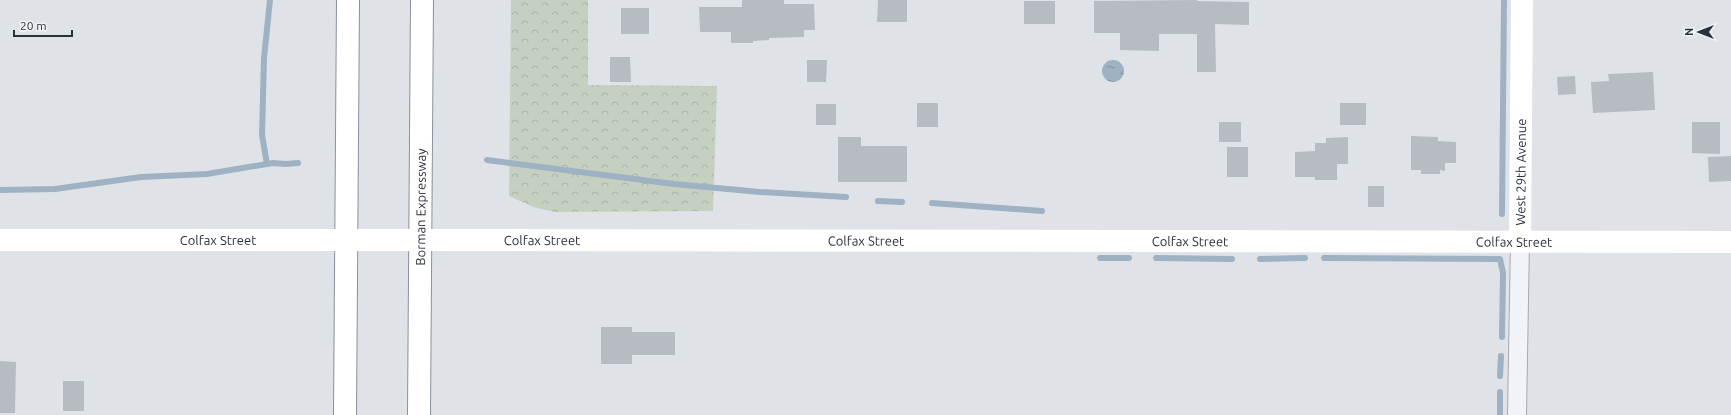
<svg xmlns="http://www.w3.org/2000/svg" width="1731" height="415" font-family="Ubuntu,sans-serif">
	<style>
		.forest { fill: url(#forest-crowns) }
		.water { fill: url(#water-ripples) }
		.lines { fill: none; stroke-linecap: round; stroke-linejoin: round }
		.stream { stroke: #9eb2c3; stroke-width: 6 }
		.building { fill: #b7bcc3 }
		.street-casing { stroke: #a5aab0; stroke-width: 20 }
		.highway-casing { stroke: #88919c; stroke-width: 24 }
		.street { stroke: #f2f3f6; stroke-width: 18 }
		.secondary { stroke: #fff; stroke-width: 22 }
		.highway { stroke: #fff; stroke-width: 22 }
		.secondary-bridge { stroke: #fff; stroke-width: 22 }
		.labels { text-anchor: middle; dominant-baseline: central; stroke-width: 3; stroke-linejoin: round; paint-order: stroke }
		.street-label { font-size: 13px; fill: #2a313c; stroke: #eff1f5 }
	</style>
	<defs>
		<pattern id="forest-crowns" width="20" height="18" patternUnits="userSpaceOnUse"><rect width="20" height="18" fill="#c6d0c1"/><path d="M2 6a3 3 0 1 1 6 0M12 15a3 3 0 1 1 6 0" fill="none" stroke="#aab3a7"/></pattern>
		<pattern id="water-ripples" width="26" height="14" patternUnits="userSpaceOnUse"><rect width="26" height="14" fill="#9eb2c3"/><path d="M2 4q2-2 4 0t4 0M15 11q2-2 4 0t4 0" fill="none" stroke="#8191a0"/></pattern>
	</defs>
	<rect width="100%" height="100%" fill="#dfe3e7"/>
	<polygon class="forest" points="511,0 588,0 588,85 717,86 713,211 555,212 533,207 509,196"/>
	<circle class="water" cx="1113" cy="71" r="11"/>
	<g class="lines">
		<g class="stream">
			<polyline points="487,160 674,184 760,192 846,197"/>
			<polyline points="267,164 262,135 264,58 270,0"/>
			<polyline points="0,190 55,189 141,177 207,174 273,163 286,164 298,163"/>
			<polyline points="878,201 902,202"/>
			<polyline points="932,203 1042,211"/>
			<polyline points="1502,214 1504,0"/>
			<polyline points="1100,258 1129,258"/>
			<polyline points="1156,258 1232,259"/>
			<polyline points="1324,258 1500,259 1503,273 1502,337"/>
			<polyline points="1260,259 1305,258"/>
			<polyline points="1500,376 1501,356"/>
			<polyline points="1500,415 1500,392"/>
		</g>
	</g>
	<g class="building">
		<polygon points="742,0 784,0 784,4 814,4 815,30 804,30 804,37 769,38 769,40 753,41 753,43 731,43 731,32 700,32 699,7 742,7"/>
		<polygon points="878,0 907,0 907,22 877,22"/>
		<polygon points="1197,0 1197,1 1249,2 1249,25 1215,24 1216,72 1197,72 1197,34 1159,34 1159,51 1120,50 1120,33 1094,33 1094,1"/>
		<rect x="1024" y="1" width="31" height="23"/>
		<rect x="621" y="8" width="28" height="26"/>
		<polygon points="610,57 630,57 631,82 610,82"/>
		<polygon points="807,60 827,60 826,82 807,82"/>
		<polygon points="1653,72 1655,110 1593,113 1591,82 1609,81 1608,74"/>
		<polygon points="1575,76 1576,94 1558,95 1557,77"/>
		<rect x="917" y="103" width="21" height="24"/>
		<rect x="1340" y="103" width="26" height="22"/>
		<rect x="816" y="104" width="20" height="21"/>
		<rect x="1219" y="122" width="22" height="20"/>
		<polygon points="1692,122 1720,122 1720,154 1692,153"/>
		<polygon points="1411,136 1438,137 1438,141 1456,142 1456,163 1445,163 1445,171 1440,170 1440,174 1421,174 1421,170 1411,170"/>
		<polygon points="838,137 861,137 861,146 907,146 907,182 838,182"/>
		<polygon points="1348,137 1348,164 1337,164 1337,180 1315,180 1315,177 1295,177 1295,152 1315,151 1315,143 1326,143 1326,138"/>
		<rect x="1227" y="147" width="21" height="30"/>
		<polygon points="1731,156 1731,181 1709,182 1708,157"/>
		<rect x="1368" y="186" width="16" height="21"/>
		<polygon points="601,327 632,327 632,332 675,332 675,355 632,355 632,364 601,364"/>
		<polygon points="0,361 16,362 15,413 0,413"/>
		<rect x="63" y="381" width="21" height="30"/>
	</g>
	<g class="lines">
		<defs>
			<polyline id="street" points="1517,415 1520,241"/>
			<g id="highway">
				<polyline points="345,415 348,0"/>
				<path id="s4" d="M 419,415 L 422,0"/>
			</g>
		</defs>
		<use href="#street" class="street-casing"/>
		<use href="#highway" class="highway-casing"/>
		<use href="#street" class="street"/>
		<g class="secondary">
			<path id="s1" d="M 0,240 L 275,240"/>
			<path id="s2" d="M 493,240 L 1731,242"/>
			<path id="s3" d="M 1520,241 L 1522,0"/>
		</g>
		<use href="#highway" class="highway"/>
		<polyline class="secondary-bridge" points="275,240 493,240"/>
	</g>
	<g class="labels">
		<g class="street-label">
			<text stroke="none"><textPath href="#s3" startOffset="69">West 29th Avenue</textPath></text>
			<text stroke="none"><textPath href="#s4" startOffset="208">Borman Expressway</textPath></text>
			<text stroke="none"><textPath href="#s1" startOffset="218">Colfax Street</textPath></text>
			<text stroke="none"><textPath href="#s2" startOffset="49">Colfax Street</textPath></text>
			<text stroke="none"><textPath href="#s2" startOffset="373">Colfax Street</textPath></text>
			<text stroke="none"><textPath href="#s2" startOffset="697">Colfax Street</textPath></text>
			<text stroke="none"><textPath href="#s2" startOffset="1021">Colfax Street</textPath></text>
		</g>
	</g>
	<g transform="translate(1699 32) rotate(270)" stroke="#eff1f5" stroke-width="3" paint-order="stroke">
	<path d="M0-3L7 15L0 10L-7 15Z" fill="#2a313c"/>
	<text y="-6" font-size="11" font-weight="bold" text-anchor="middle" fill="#2a313c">N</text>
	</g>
	<path d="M14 30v6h58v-6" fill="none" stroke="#2a313c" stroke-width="2"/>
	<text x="20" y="30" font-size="12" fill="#2a313c" stroke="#eff1f5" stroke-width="3" paint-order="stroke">20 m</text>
</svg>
